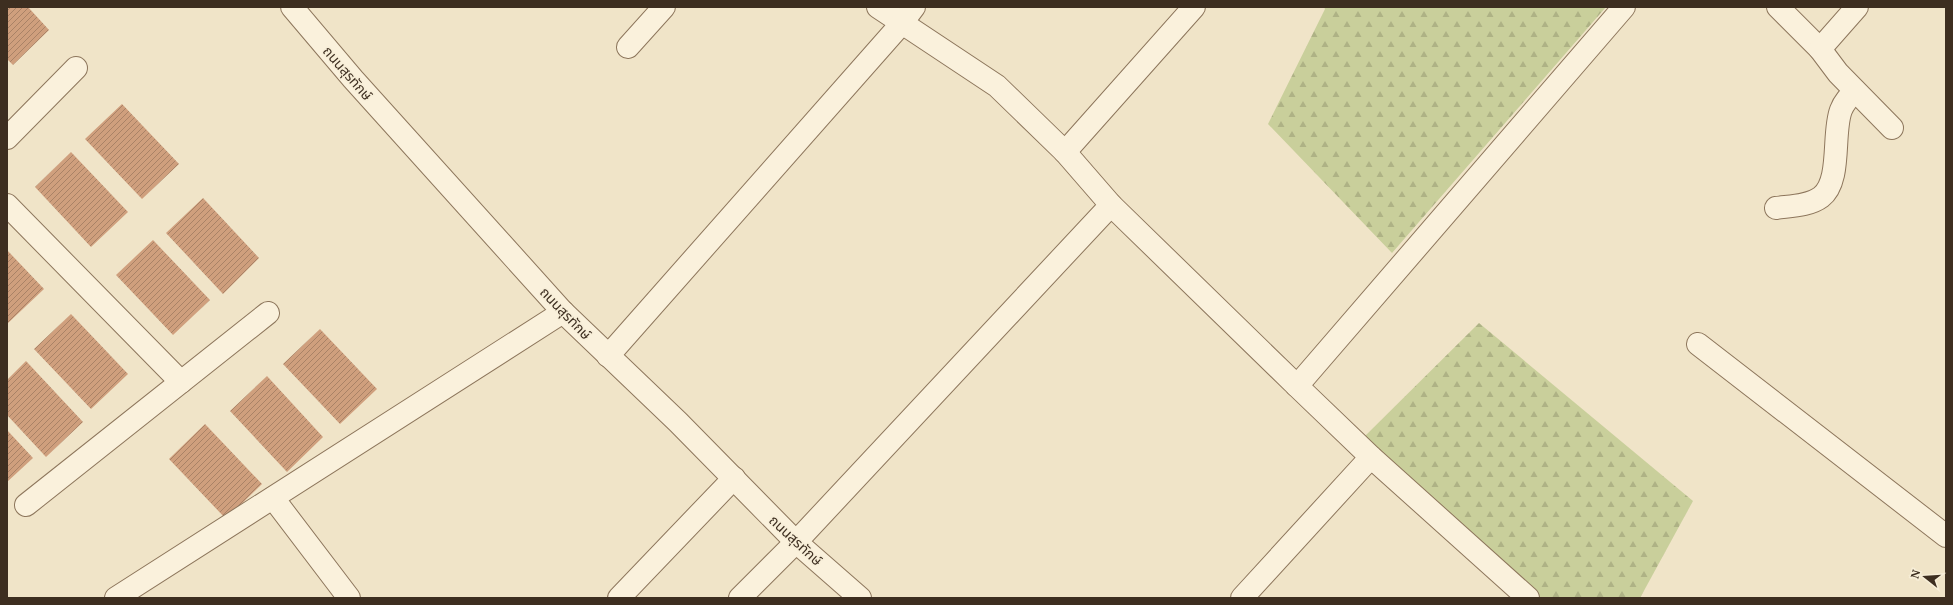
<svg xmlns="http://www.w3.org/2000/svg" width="1953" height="605" font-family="'Noto Serif','Noto Sans Thai',serif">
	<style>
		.forest { fill: url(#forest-firs) }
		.building { fill: url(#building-hatch) }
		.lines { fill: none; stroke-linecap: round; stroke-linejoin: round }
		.minor-casing { stroke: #8d765c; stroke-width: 24 }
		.minor { stroke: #faf1dc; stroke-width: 22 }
		.labels { text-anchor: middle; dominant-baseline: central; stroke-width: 3; stroke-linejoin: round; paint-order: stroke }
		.street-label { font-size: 14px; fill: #3d2e20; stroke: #f7eed8 }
	</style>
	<defs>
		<pattern id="forest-firs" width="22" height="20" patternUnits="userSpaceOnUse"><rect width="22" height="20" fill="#c9cf9b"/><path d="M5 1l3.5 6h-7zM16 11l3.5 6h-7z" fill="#aeb285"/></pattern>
		<pattern id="building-hatch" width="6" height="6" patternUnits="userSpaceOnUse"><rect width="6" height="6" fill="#cf9f7d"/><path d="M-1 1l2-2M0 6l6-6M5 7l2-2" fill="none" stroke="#a98266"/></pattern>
	</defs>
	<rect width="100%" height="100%" fill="#f0e4c8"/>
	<g class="forest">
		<polygon points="1324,7 1606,7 1392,253 1268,124 1325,9"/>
		<polygon points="1479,323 1693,501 1640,598 1538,598 1363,438"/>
	</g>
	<g class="building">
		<polygon points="7,7 28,7 49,30 13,65 7,59"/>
		<polygon points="122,104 179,164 142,199 85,139"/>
		<polygon points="71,152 128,212 91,247 35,187"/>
		<polygon points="203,198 259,258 223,294 166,233"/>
		<polygon points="153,240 210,300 173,335 116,275"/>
		<polygon points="7,250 44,289 7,324"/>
		<polygon points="71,314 128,374 91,409 34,349"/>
		<polygon points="320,329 377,389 340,424 283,364"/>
		<polygon points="26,361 83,422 46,457 7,415 7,380"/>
		<polygon points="267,376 323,437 287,472 230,411"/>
		<polygon points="205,424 262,484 226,519 169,459"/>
		<polygon points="7,430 33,458 7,482"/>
	</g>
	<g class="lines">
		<defs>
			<g id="minor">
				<polyline points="292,7 353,79 563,312 678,422 796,542 860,598"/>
				<polyline points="878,7 997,86 1065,152 1111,205 1297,386 1371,457 1528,598"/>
				<polyline points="1778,7 1820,49 1838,73 1892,128"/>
				<polyline points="628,47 664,7"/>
				<polyline points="1820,49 1857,7"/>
				<polyline points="7,138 76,68"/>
				<polyline points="1065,152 1194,7"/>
				<polyline points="7,205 181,382"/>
				<path d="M 1776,208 C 1790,206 1809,206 1821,197 C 1842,181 1832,133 1841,110 C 1844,102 1849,97 1855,91"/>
				<polyline points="1698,344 1946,536"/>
				<polyline points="608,356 902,23 914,7"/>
				<polyline points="1297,386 1624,7"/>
				<polyline points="273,498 349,598"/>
				<polyline points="26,505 268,313"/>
				<polyline points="116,598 563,312"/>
				<polyline points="619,598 734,478"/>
				<polyline points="740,598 796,542 1111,205"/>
				<polyline points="1242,598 1371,457"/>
			</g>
		</defs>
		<use href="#minor" class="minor-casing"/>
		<use href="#minor" class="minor"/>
	</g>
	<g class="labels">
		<g class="street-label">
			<text transform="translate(348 73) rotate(49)">ถนนสุรทักษ์</text>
			<text transform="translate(566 313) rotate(46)">ถนนสุรทักษ์</text>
			<text transform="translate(796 540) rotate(43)">ถนนสุรทักษ์</text>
		</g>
	</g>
	<rect width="1953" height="605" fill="none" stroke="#3d2e20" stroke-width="16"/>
	<g transform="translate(1925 577) rotate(287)" stroke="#f7eed8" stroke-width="3" paint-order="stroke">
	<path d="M0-3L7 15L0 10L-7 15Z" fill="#3d2e20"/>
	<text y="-6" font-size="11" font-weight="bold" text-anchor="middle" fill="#3d2e20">N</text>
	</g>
</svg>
